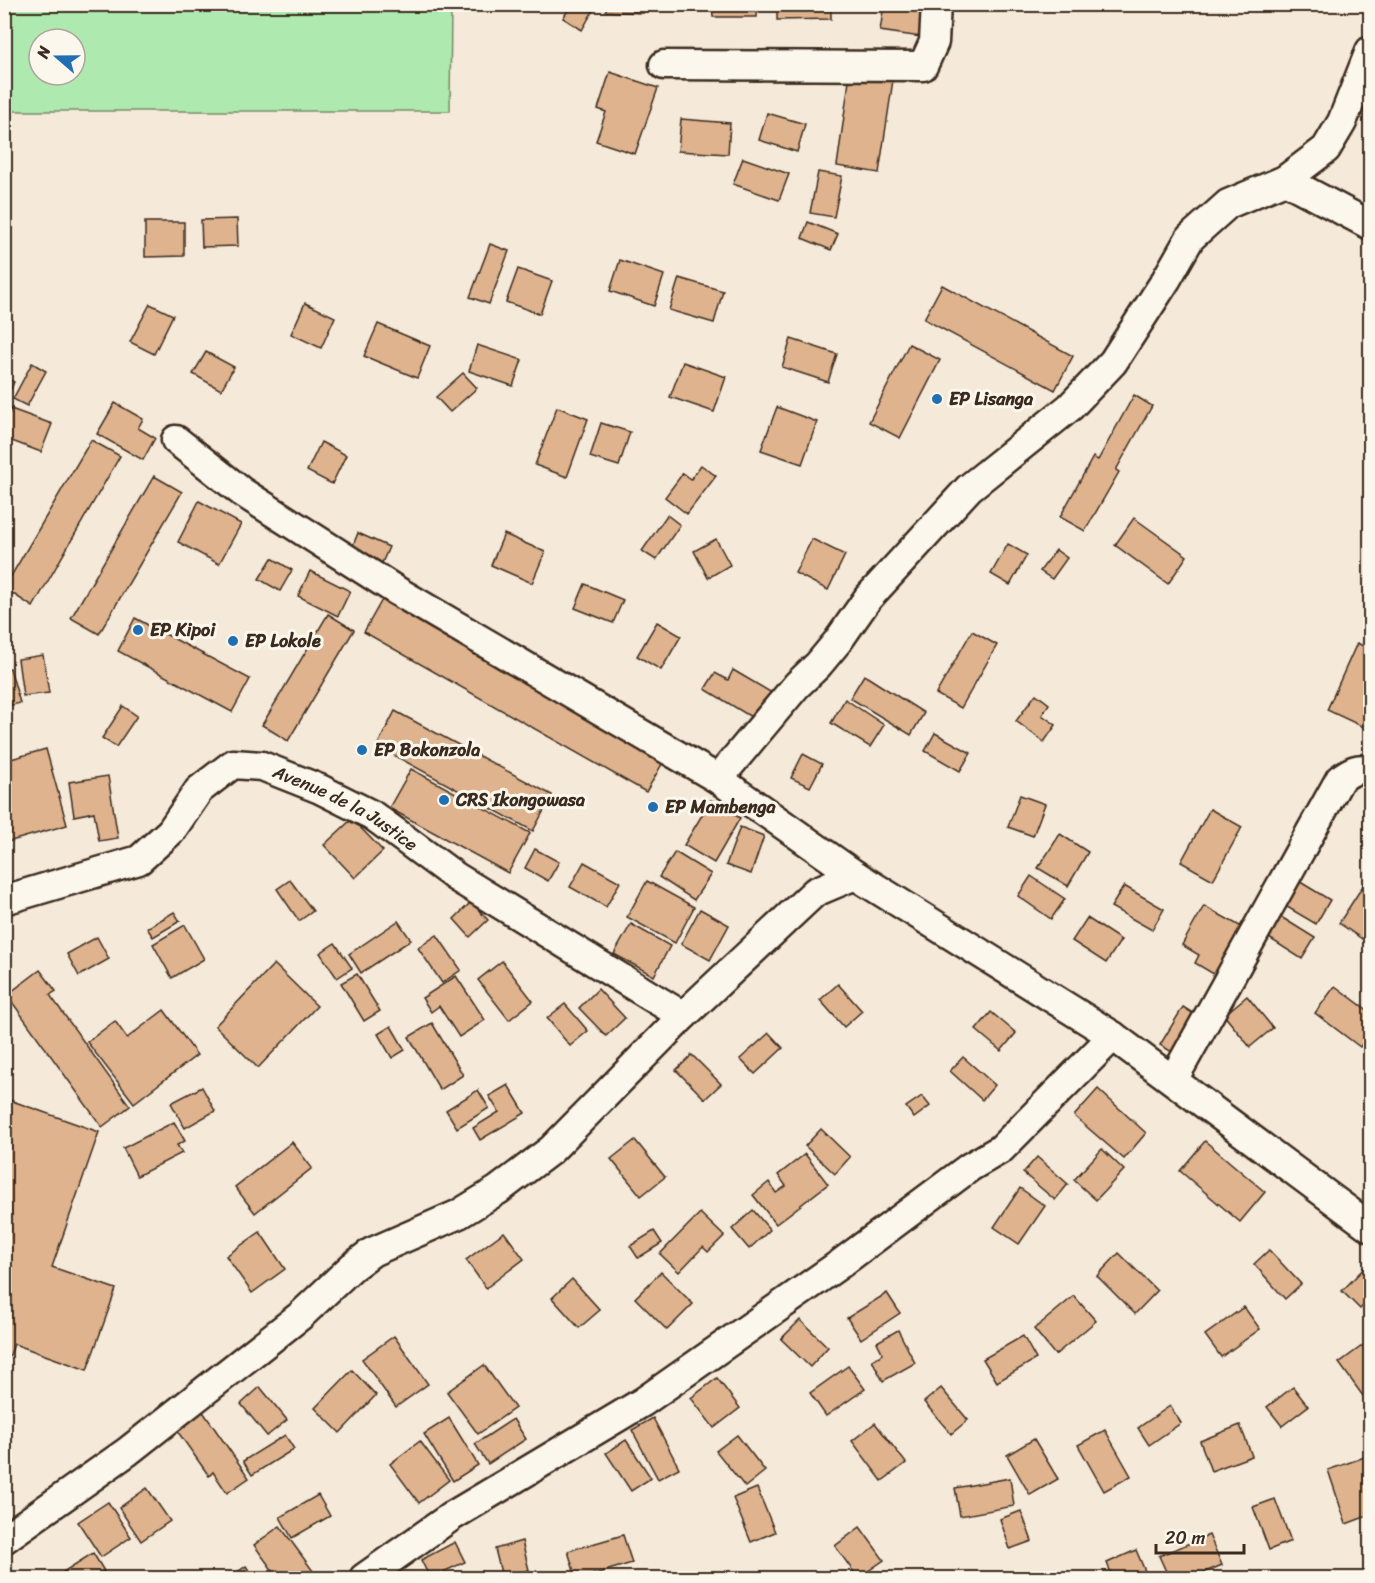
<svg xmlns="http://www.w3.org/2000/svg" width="1375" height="1583" font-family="Sriracha,sans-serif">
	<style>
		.green { fill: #aeeaaf; stroke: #748a66; stroke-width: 1.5; fill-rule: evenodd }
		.building { fill: #deb38e; stroke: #3b2a1e; stroke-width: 1.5 }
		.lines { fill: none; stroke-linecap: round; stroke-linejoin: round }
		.minor-casing { stroke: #3b2a1e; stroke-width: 33 }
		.minor { stroke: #fbf7ec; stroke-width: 28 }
		.poi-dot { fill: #1f6fb2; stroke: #fbf7ec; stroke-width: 2 }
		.labels { text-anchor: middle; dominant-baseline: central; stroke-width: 6; stroke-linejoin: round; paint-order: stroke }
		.poi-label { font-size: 18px; font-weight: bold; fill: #3b2a1e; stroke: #fbf7ec; text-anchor: start }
		.street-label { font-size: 18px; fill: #3b2a1e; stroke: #fbf7ec }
	</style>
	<rect width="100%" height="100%" fill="#f5e9d9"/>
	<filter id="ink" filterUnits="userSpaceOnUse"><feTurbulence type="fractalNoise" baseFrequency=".0167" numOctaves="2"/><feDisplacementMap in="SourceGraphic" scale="12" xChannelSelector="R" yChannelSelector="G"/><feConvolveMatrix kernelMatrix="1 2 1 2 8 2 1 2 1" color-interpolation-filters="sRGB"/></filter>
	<g filter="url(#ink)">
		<path class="green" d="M 5,4 L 451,5 L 450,111 L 5,111 ZM 39,39 L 75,39 L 75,75 L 39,75 Z"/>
		<g class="building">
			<polygon points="572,4 586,4 594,9 582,30 563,18"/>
			<polygon points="606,4 644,4 643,13 606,11"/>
			<polygon points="712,4 758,4 757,17 713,17"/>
			<polygon points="777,4 831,4 831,19 777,20"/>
			<polygon points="884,4 925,4 921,37 880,31"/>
			<polygon points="610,72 658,88 635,154 596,141 606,112 598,109"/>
			<polygon points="850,74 893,80 879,173 837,166"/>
			<polygon points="767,113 805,124 797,152 759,140"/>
			<polygon points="681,119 730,123 728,154 678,151"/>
			<polygon points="743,158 789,174 779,200 733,184"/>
			<polygon points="818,172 842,176 834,217 810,213"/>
			<polygon points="237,219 238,246 202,247 201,220"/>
			<polygon points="145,222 184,222 184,256 145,257"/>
			<polygon points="808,222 838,234 831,250 802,238"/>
			<polygon points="490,244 509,251 489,304 470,297"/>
			<polygon points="620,260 664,275 654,306 610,291"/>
			<polygon points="518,269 552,281 540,314 506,302"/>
			<polygon points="679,278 723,291 714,323 669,310"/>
			<polygon points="942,285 1073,356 1055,390 924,319"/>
			<polygon points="305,303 335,317 321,348 291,334"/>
			<polygon points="150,304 173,315 154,354 130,342"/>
			<polygon points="378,324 430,346 417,378 364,356"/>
			<polygon points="791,339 837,354 828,382 782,367"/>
			<polygon points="909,344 940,360 900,438 869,422"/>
			<polygon points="477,345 522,360 513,386 469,371"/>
			<polygon points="206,352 234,367 221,390 193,374"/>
			<polygon points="683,362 726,377 714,412 670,397"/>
			<polygon points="32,363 46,371 27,406 13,399"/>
			<polygon points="463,373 477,388 450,412 436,397"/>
			<polygon points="4,378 14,382 4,405"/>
			<polygon points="1134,395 1152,406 1116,470 1119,472 1085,531 1060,517 1093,457 1098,460"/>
			<polygon points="115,403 143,419 138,428 155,438 143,460 97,434"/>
			<polygon points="557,407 588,419 567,477 535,465"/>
			<polygon points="777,407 817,422 802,464 761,450"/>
			<polygon points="11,409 52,424 41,452 4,438 4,425"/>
			<polygon points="601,423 630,432 619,466 590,457"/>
			<polygon points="91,440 120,456 33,607 4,588"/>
			<polygon points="321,442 346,455 332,484 307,471"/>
			<polygon points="701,465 716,476 687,514 665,497 683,473 691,479"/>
			<polygon points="154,476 182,492 99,634 71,618"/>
			<polygon points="199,501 241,524 219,564 178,542"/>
			<polygon points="667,515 680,525 656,560 642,551"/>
			<polygon points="1134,518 1187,556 1168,584 1115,545"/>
			<polygon points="358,533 389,547 382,563 351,550"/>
			<polygon points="504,534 545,552 532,583 491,565"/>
			<polygon points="716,539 730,565 708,578 694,551"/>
			<polygon points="812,539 845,555 828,590 795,573"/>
			<polygon points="1008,544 1027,555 1010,585 991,574"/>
			<polygon points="1056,550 1067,558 1052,579 1040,571"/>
			<polygon points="272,558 292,570 280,591 259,579"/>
			<polygon points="310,571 350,591 338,616 298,596"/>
			<polygon points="585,584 623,600 613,623 575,608"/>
			<polygon points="383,598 666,757 646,792 364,632"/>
			<polygon points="328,614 354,630 288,741 262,725"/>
			<polygon points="135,618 250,679 232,712 118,651"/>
			<polygon points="657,622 681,636 661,670 637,656"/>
			<polygon points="972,631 997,645 961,708 936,694"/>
			<polygon points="1357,643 1370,649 1370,730 1327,710"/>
			<polygon points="43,655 49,693 23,696 18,659"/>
			<polygon points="10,668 20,703 4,707 4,670"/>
			<polygon points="733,670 772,693 756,720 705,689 715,673 728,680"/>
			<polygon points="864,675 924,713 911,735 850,698"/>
			<polygon points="1036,694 1049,704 1042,715 1056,725 1044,742 1016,721"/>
			<polygon points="845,699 884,725 870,747 831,723"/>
			<polygon points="123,706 137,716 116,747 102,738"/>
			<polygon points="395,711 552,795 533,831 377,746"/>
			<polygon points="935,733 971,753 960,771 925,751"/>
			<polygon points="46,749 67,825 4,843 4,761"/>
			<polygon points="803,754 822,764 810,787 791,778"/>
			<polygon points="411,769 530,833 508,873 389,808"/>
			<polygon points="108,776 118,838 99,841 94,812 74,816 69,782"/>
			<polygon points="1020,795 1045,804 1033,836 1008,827"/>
			<polygon points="711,800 740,818 714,863 684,845"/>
			<polygon points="1210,809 1242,827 1213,880 1181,862"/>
			<polygon points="352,819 383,851 355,878 324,845"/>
			<polygon points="740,827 764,836 751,874 726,865"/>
			<polygon points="1060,834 1088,852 1068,886 1038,868"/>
			<polygon points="535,849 559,862 548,881 525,868"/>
			<polygon points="675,852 711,874 694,900 659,877"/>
			<polygon points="584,862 620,882 606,907 570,887"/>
			<polygon points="1031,876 1065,899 1051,919 1018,896"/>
			<polygon points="1368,878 1370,880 1370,926 1362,939 1339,923"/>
			<polygon points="290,880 313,911 299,921 277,889"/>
			<polygon points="1297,880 1330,900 1316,924 1282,904"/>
			<polygon points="647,881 694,907 675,943 627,917"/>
			<polygon points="1124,886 1164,909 1152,930 1111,907"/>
			<polygon points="471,902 488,920 470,937 454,919"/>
			<polygon points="1204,906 1249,931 1222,979 1195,963 1199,955 1182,945"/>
			<polygon points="700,909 729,925 710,960 681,944"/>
			<polygon points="174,912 180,921 153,937 147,928"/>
			<polygon points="1281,917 1315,938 1302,959 1269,938"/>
			<polygon points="1087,918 1121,940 1106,963 1072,941"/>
			<polygon points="398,921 411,940 361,973 349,954"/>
			<polygon points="631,924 670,946 654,976 614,954"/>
			<polygon points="185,925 204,959 172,978 153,944"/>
			<polygon points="437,935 461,970 442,983 418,948"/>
			<polygon points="97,937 109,959 79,976 67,954"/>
			<polygon points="335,943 352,968 337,978 320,953"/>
			<polygon points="502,961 533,1001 509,1020 478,980"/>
			<polygon points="274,964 317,1006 258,1068 215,1026"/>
			<polygon points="40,970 56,991 50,995 130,1106 102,1127 7,995"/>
			<polygon points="357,974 380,1011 364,1021 341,983"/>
			<polygon points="456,976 485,1020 459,1037 439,1006 431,1012 422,998"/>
			<polygon points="838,984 862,1011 844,1027 820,1000"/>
			<polygon points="1335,986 1370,1012 1370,1033 1360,1047 1315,1013"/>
			<polygon points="598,989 625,1018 606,1036 579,1008"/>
			<polygon points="1247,996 1273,1028 1250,1047 1224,1015"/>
			<polygon points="565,1004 588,1031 570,1046 547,1018"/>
			<polygon points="1183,1007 1202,1019 1179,1056 1160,1045"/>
			<polygon points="164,1010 197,1055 134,1103 87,1042 115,1021 127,1038"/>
			<polygon points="991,1012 1016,1033 1001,1051 976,1030"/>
			<polygon points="432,1023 463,1075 440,1090 409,1037"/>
			<polygon points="391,1026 405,1050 392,1058 378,1034"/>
			<polygon points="769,1033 783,1048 755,1074 740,1059"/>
			<polygon points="692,1055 721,1084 705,1099 676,1070"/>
			<polygon points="963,1057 995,1085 982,1100 950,1071"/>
			<polygon points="508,1085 525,1113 480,1140 473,1128 499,1112 489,1096"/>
			<polygon points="202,1087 215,1111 185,1128 171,1103"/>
			<polygon points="1098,1089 1146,1133 1124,1159 1074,1116"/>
			<polygon points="478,1090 489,1108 457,1128 446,1110"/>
			<polygon points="922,1096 930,1106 914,1118 906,1107"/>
			<polygon points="4,1098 99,1132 52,1267 116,1289 87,1370 14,1344 4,1371"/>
			<polygon points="174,1122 185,1141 177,1145 182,1153 137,1176 123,1148"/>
			<polygon points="821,1129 850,1157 835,1174 805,1146"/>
			<polygon points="635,1140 665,1177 641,1196 611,1159"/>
			<polygon points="1205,1141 1265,1192 1240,1222 1180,1171"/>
			<polygon points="292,1142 312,1168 255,1213 235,1187"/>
			<polygon points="1102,1149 1124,1170 1096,1200 1074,1180"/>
			<polygon points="805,1154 828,1184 776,1224 753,1195 769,1182 776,1193 786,1186 778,1175"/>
			<polygon points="1037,1157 1068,1184 1055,1200 1023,1173"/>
			<polygon points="1020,1188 1045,1206 1019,1244 994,1227"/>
			<polygon points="753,1210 770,1230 749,1249 732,1229"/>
			<polygon points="700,1213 724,1236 708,1252 703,1247 679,1272 660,1254"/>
			<polygon points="654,1231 662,1243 638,1258 630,1246"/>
			<polygon points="260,1232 285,1269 252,1293 226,1256"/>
			<polygon points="504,1232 524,1259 486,1288 466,1260"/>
			<polygon points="1269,1250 1301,1284 1285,1299 1254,1264"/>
			<polygon points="1119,1253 1157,1291 1135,1314 1097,1276"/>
			<polygon points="1370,1262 1370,1299 1360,1309 1342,1291"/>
			<polygon points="661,1272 693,1304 667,1330 635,1298"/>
			<polygon points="572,1279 600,1310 579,1328 552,1298"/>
			<polygon points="887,1293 900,1313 861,1339 847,1318"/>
			<polygon points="1074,1296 1096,1321 1055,1355 1034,1329"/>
			<polygon points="1244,1307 1260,1329 1221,1357 1205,1335"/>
			<polygon points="800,1320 828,1347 810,1367 781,1339"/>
			<polygon points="898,1330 915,1363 883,1381 872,1360 883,1354 877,1342"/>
			<polygon points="394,1336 428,1384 396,1407 362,1359"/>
			<polygon points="1023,1336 1036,1359 997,1382 983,1359"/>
			<polygon points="1366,1343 1370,1350 1370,1391 1363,1396 1339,1363"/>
			<polygon points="484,1365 515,1408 478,1434 447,1392"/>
			<polygon points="848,1366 865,1389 826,1416 810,1393"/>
			<polygon points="352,1370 376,1395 340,1433 315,1408"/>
			<polygon points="717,1378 740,1408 714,1428 691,1398"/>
			<polygon points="260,1387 287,1420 267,1436 241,1404"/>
			<polygon points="1293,1387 1308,1406 1282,1426 1267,1407"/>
			<polygon points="941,1388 968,1420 951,1434 924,1402"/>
			<polygon points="199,1406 249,1478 227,1493 213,1472 209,1476 173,1425"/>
			<polygon points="1170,1406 1181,1423 1149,1445 1138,1428"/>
			<polygon points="449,1418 478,1465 453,1481 424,1434"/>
			<polygon points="653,1418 679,1468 658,1479 632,1430"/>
			<polygon points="513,1419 526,1439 488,1464 475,1444"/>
			<polygon points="875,1423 906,1463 882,1481 852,1441"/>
			<polygon points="1240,1425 1252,1456 1211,1471 1200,1441"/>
			<polygon points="1105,1430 1131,1476 1104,1491 1078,1445"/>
			<polygon points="285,1435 294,1449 252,1475 243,1461"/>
			<polygon points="737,1435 765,1471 745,1487 716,1451"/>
			<polygon points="1034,1439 1058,1479 1030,1495 1007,1455"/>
			<polygon points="626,1440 651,1478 631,1491 606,1453"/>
			<polygon points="420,1441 449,1480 419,1503 390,1464"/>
			<polygon points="1370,1455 1370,1515 1346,1524 1328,1470"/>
			<polygon points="1010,1478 1014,1506 960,1516 955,1488"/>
			<polygon points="147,1488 170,1521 141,1541 119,1508"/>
			<polygon points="757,1488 775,1532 751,1542 733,1498"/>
			<polygon points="318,1495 330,1516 292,1538 280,1517"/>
			<polygon points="1275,1499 1291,1541 1269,1550 1253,1507"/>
			<polygon points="108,1502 131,1537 101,1557 78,1522"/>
			<polygon points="1021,1511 1032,1541 1010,1549 1000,1519"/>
			<polygon points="280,1526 316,1575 312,1578 278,1578 254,1545"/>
			<polygon points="860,1527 884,1560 858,1578 835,1546"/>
			<polygon points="623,1535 632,1563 582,1578 576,1578 568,1551"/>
			<polygon points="1209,1535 1222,1565 1191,1578 1169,1578 1159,1556"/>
			<polygon points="522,1541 529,1570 502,1577 495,1549"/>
			<polygon points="455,1542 465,1562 430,1578 421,1560"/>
			<polygon points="1136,1550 1148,1578 1113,1578 1107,1563"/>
			<polygon points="93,1553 104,1571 92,1578 67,1578 63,1572"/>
			<polygon points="246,1566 254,1578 229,1578"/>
		</g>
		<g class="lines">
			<defs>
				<g id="minor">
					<polyline points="664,65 923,66 934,42 936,4"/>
					<polyline points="1285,180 1370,225"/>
					<polyline points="176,440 242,492 397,591 718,779"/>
					<polyline points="855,875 718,779 797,685 818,665 838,641 868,598 969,488 1070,407 1113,362 1166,280 1190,238 1228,204 1285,180 1326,149 1342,122 1370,51"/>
					<path id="s1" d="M 4,900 L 139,860 L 171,831 L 199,790 L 233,764 L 262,766 L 320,789 L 372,815 L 456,877 L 683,1016"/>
					<path d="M 1173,1080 L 1340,779 C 1350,772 1358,766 1370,771"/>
					<polyline points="4,1539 127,1452 300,1316 352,1267 372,1252 459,1214 498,1190 551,1150 683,1016 815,892 855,875 1113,1036 1370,1227"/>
					<polyline points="364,1578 452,1516 643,1402 840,1264 970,1167 1001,1149 1113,1036"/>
				</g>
			</defs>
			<use href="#minor" class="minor-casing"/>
			<use href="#minor" class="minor"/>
		</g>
	</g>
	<g class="poi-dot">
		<circle cx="937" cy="399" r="6"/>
		<circle cx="138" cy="630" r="6"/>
		<circle cx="233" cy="641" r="6"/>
		<circle cx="362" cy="750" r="6"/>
		<circle cx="444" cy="800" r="6"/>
		<circle cx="653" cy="807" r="6"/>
	</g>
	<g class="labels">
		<g class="poi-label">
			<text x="949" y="399">EP Lisanga</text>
			<text x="150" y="630">EP Kipoi</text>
			<text x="245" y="641">EP Lokole</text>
			<text x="374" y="750">EP Bokonzola</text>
			<text x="456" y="800">CRS Ikongowasa</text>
			<text x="665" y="807">EP Mambenga</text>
		</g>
		<g class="street-label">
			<text stroke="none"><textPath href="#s1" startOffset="399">Avenue de la Justice</textPath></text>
		</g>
	</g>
	<rect width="1375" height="1583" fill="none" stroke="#fbf7ec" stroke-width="24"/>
	<rect x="12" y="12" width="1351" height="1559" fill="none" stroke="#3b2a1e" stroke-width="2" filter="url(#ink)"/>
	<g transform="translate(57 57) rotate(290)"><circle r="28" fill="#fbf7ec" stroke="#aea59a" stroke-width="1.5"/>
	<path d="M0-4.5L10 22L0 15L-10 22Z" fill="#1f6fb2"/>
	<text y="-9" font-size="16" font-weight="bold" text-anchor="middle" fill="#3b2a1e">N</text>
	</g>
	<path d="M1156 1544v9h88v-9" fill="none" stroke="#3b2a1e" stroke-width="3"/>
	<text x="1165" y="1544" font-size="18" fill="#3b2a1e" stroke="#fbf7ec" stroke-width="4.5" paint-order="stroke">20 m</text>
</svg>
